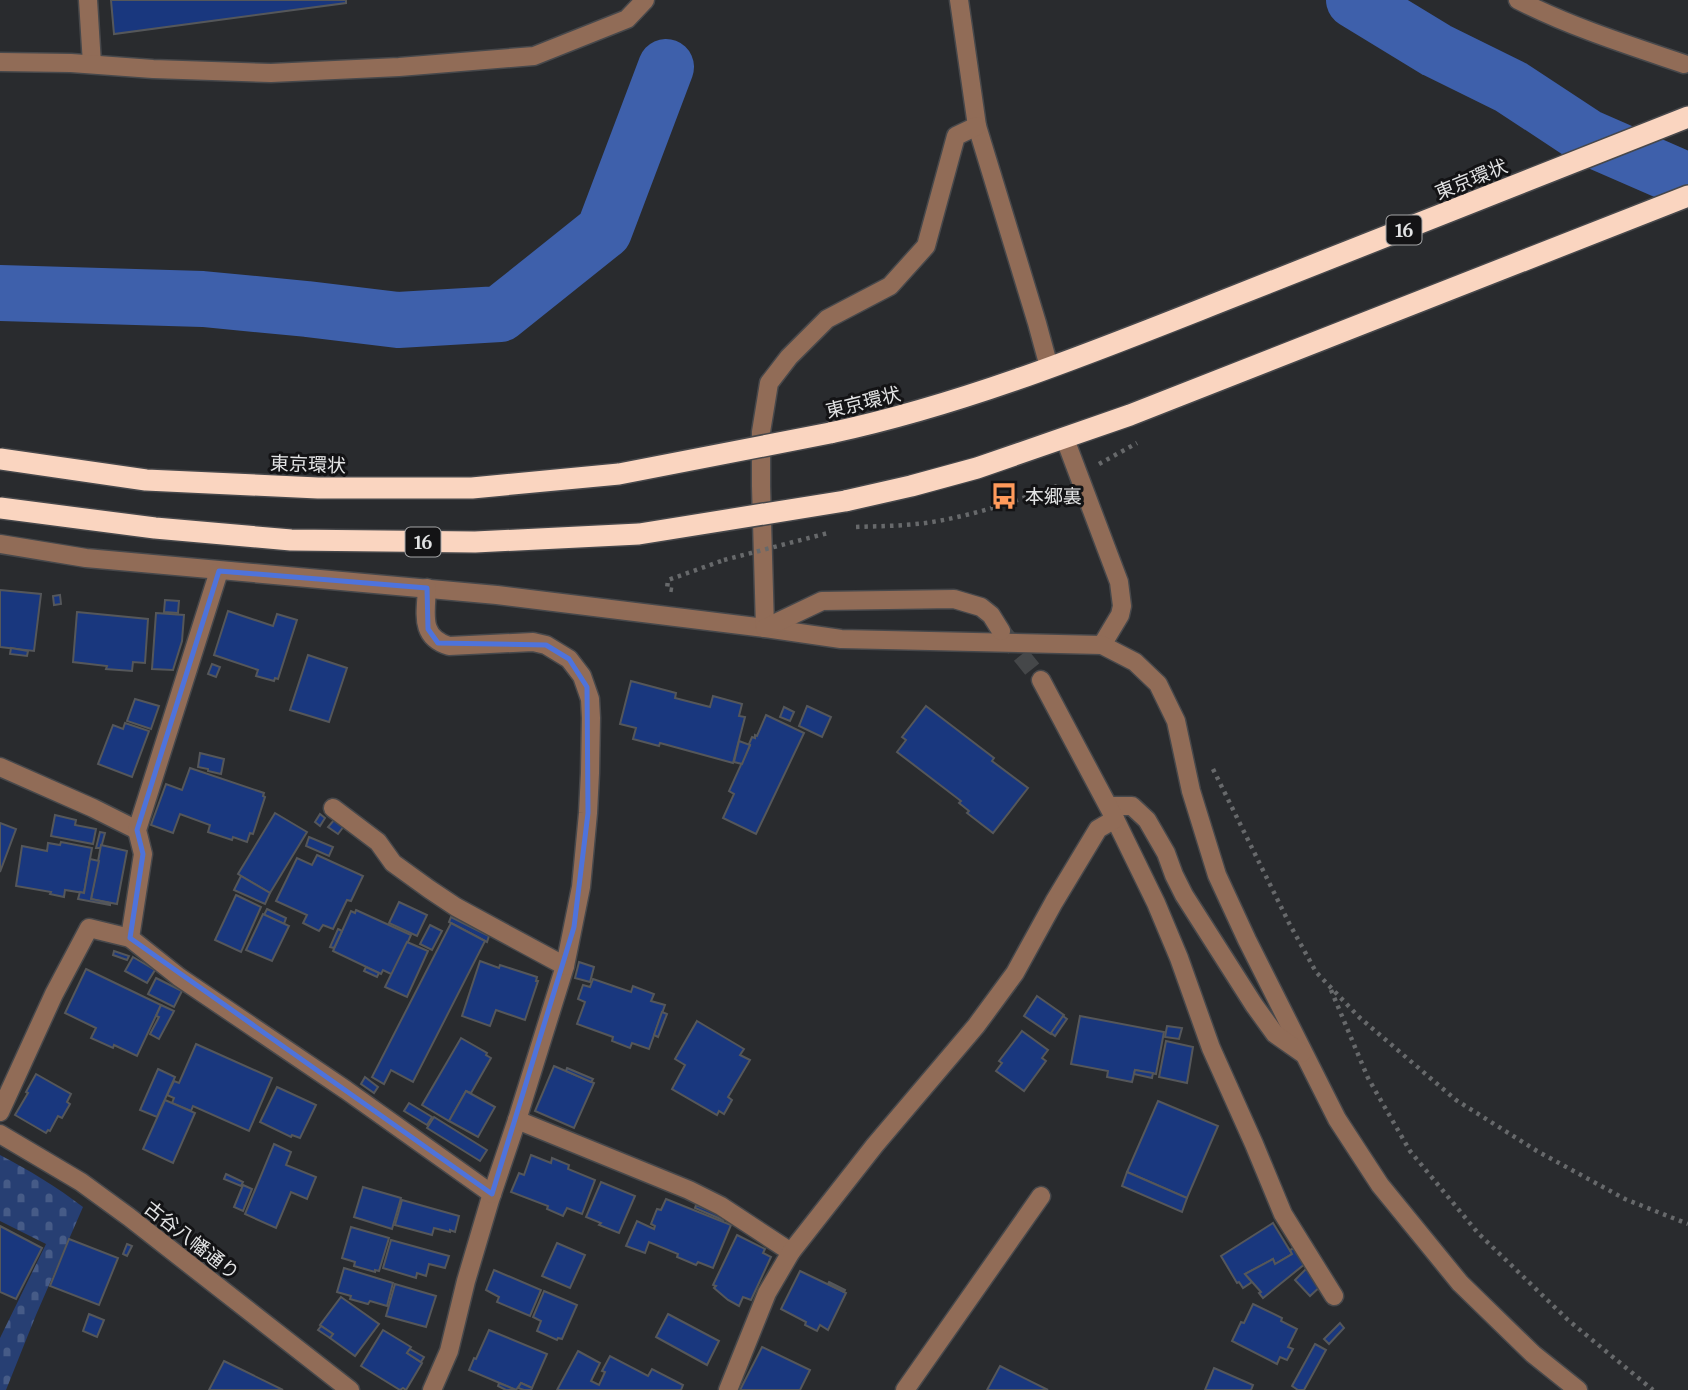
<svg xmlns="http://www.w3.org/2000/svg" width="1688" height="1390" font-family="Merriweather,'Noto Sans JP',serif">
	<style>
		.cemetery { fill: url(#cemetery-stones) }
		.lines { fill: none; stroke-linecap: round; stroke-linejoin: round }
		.river { stroke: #3e60ab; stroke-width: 56 }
		.building { fill: #19377e; stroke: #55575a; stroke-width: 2 }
		.minor-tunnel { stroke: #454749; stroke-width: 18; stroke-dasharray: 18 9; stroke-linecap: butt }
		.minor-casing { stroke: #47484b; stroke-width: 21 }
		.highway-casing { stroke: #47484b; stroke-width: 24 }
		.path { stroke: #67696b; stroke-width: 4.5; stroke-dasharray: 3.5 5; stroke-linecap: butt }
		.minor { stroke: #916c57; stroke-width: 18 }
		.highway { stroke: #fad5c0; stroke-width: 21 }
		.highway-bridge-casing { stroke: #47484b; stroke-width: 24; stroke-linecap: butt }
		.path-bridge { stroke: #67696b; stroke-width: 4.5; stroke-dasharray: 3.5 5; stroke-linecap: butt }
		.highway-bridge { stroke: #fad5c0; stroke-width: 21 }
		.marked { fill: none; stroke: #4e73db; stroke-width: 5; stroke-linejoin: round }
		.labels { text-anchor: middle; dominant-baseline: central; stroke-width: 6; stroke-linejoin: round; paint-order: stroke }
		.shield { fill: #131315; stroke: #a4a5a6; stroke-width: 2 }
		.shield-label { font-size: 18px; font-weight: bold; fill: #e2e3e4 }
		.street-label { font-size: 19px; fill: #e2e3e4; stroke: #131315 }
		.poi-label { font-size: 19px; fill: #e2e3e4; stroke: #131315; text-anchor: start }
	</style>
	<defs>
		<pattern id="cemetery-stones" width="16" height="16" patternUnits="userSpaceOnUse" patternTransform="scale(1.75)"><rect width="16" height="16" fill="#273f73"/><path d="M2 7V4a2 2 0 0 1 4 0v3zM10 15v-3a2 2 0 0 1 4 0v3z" fill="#465b87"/></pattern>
	</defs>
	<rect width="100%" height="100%" fill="#292b2e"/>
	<path class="cemetery" d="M 0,1155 C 29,1170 57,1187 83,1207 L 36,1315 L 6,1390 L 0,1390 L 0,1338 L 46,1244 L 0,1221 Z"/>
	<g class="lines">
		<g class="river">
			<polyline points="1354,0 1436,50 1511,87 1587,137 1688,181"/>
			<polyline points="0,293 203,299 307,309 398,320 500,314 604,231 666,67"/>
		</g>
	</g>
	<g class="building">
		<polygon points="111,0 346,0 346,3 114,34"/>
		<polygon points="0,590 41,594 34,651 0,647"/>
		<polygon points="60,595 61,604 54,605 53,596"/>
		<polygon points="165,600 179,601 178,613 164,612"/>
		<polygon points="228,611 273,626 277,614 297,620 278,679 275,678 274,681 256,676 258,670 214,655"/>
		<polygon points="77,612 148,619 145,663 133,662 132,671 106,669 107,666 73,662"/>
		<polygon points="156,613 184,615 182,641 173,670 152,669"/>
		<polygon points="11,648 28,651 27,656 10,654"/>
		<polygon points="308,655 347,668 329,722 290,710"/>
		<polygon points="212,664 220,667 216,677 208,674"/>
		<polygon points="631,681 676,693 675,698 710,707 713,696 742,704 739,716 745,717 733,763 660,743 659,746 633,739 636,728 620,724"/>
		<polygon points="135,699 159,706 151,729 127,721"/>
		<polygon points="807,706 831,717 822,737 799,726"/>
		<polygon points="926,706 994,758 992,761 1028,788 993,833 967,813 969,811 959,803 961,801 897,752 906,740 902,737"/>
		<polygon points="784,707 794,712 790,721 780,717"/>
		<polygon points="766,715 804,733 756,834 723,818 734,794 729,791 750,745 749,744 752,737 755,738 755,735 757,736"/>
		<polygon points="125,723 149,731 132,777 98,764 113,725 123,729"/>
		<polygon points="739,741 750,745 742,764 734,762"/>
		<polygon points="200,753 224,759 221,774 208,771 208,769 198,767"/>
		<polygon points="190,768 264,793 263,796 265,797 253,834 250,833 247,842 233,837 232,840 208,832 210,825 180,814 173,833 151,825 166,784 182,790"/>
		<polygon points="275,813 307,832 270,893 238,874"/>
		<polygon points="320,814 325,818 320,826 315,822"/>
		<polygon points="55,815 76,820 75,825 96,829 93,844 51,836"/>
		<polygon points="334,820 344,826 338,834 328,827"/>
		<polygon points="0,823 16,829 0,872"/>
		<polygon points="100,832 105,833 101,848 96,848"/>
		<polygon points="309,837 333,847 329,856 306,846"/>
		<polygon points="61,842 92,848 84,893 65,890 64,897 50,894 51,892 16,886 22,846 47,851 48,843 60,845"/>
		<polygon points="101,845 127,851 117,904 91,899"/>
		<polygon points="317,855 363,876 351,901 347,900 333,929 323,925 319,931 303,923 307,915 276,901 297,858 312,865"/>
		<polygon points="90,859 99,861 91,899 110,903 110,905 78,899 80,892 84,893"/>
		<polygon points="241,876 270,893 265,904 234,890"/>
		<polygon points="236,895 261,907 241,952 215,940"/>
		<polygon points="399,902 427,915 417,936 389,923"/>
		<polygon points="267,909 286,918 284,924 264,915"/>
		<polygon points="356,910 411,935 393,975 383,970 381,974 333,951 351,911 355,913"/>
		<polygon points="263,914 289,926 272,961 246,950"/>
		<polygon points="451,917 489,936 487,942 449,922"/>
		<polygon points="451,923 485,941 413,1082 391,1070 384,1084 372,1077"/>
		<polygon points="430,925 442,931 432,950 420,944"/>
		<polygon points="338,929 342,931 334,948 330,947"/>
		<polygon points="407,942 428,951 407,997 385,987"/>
		<polygon points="114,951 129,956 127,960 113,955"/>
		<polygon points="133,957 155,970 147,983 125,971"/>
		<polygon points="480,961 499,968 500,965 537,977 536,981 538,981 525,1020 496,1010 490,1026 462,1016"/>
		<polygon points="579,962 594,967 590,982 575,978"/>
		<polygon points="366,967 379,973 377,977 364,971"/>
		<polygon points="86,969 161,1005 137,1056 114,1045 113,1048 91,1038 96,1028 65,1013"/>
		<polygon points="156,978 182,991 174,1007 148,994"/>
		<polygon points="593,979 631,992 633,986 654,994 651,1001 665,1005 649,1049 632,1043 630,1048 612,1041 613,1037 577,1024 585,1002 578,999 583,985 590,987"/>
		<polygon points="1037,996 1064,1015 1051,1034 1024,1016"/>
		<polygon points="161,1005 174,1011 159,1039 150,1034 159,1017 156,1016"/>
		<polygon points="662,1012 667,1014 658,1037 654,1035"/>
		<polygon points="1063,1016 1067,1019 1055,1036 1051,1033"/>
		<polygon points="1080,1016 1164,1032 1156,1074 1135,1070 1132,1082 1107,1077 1108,1071 1071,1064"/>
		<polygon points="697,1021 744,1049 740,1055 750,1060 728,1097 732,1100 724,1114 719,1111 717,1115 672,1089 685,1065 675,1059"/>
		<polygon points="1167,1026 1182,1028 1179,1039 1165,1037"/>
		<polygon points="1022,1031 1048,1050 1042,1058 1046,1061 1024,1091 996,1071 1002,1063 999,1061"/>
		<polygon points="461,1038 487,1053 486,1055 491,1058 471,1093 466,1091 449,1121 422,1105"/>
		<polygon points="1166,1041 1193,1047 1187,1083 1159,1077"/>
		<polygon points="196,1044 272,1078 249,1131 193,1106 191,1111 172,1103 174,1098 167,1095 174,1081 179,1083"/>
		<polygon points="554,1066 594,1083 574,1128 535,1111"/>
		<polygon points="567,1068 593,1079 591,1082 566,1071"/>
		<polygon points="158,1069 175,1077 157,1117 140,1110"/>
		<polygon points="1135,1070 1153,1073 1152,1078 1134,1074"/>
		<polygon points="36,1074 71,1094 67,1102 70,1104 62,1118 58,1116 50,1131 48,1130 46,1133 15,1115 28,1093 26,1092"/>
		<polygon points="365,1077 378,1087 374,1093 361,1084"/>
		<polygon points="277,1087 316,1105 300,1138 292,1135 291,1137 260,1122"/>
		<polygon points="466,1091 495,1107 478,1137 449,1121"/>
		<polygon points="165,1100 195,1113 173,1163 143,1149"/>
		<polygon points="1158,1101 1218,1126 1187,1198 1127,1172"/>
		<polygon points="409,1103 432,1117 427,1125 404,1111"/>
		<polygon points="434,1117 487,1150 480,1161 427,1128"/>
		<polygon points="274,1144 291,1152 286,1165 316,1177 307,1199 291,1192 276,1228 245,1214"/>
		<polygon points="531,1155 551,1163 552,1158 569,1165 568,1169 595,1180 582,1214 567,1208 563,1216 547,1209 548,1206 511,1192 519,1173 524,1175"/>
		<polygon points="1127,1172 1187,1198 1182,1212 1122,1186"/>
		<polygon points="226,1174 243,1182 241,1186 224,1179"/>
		<polygon points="601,1182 635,1196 619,1233 599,1225 601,1223 586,1217"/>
		<polygon points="243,1185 252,1189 243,1211 234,1207"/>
		<polygon points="363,1187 401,1198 392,1229 354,1217"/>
		<polygon points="666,1199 731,1225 713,1268 698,1262 696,1265 677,1257 678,1254 649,1242 645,1253 626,1246 637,1221 654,1229 655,1226 651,1224 657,1209 661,1210"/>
		<polygon points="402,1200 459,1216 455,1232 450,1230 450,1232 434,1228 432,1235 395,1225"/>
		<polygon points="696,1205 724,1216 723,1220 695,1208"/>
		<polygon points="1273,1223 1292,1254 1275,1264 1273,1259 1245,1274 1252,1282 1243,1288 1239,1282 1237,1283 1221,1256"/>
		<polygon points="0,1226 42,1248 16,1299 0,1292"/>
		<polygon points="351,1227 389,1238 379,1271 375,1270 375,1272 354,1266 355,1262 342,1258"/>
		<polygon points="737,1235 765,1249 763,1253 771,1257 751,1300 743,1297 739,1306 728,1300 714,1288 716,1286 713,1285"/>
		<polygon points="69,1239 118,1258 99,1305 50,1286"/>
		<polygon points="391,1240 449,1256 445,1268 429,1264 426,1276 417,1273 416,1278 383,1268"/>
		<polygon points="557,1243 585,1255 570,1288 542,1276"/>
		<polygon points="127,1244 132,1246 127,1256 123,1254"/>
		<polygon points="1294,1248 1306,1263 1263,1298 1259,1293 1261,1292 1245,1274 1273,1259 1275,1264 1292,1254 1290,1250"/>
		<polygon points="344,1268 393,1283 387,1306 370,1301 368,1304 350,1299 351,1296 337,1292"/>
		<polygon points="1307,1268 1322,1285 1310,1296 1295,1280"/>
		<polygon points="494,1270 541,1290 530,1316 497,1302 499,1297 486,1290"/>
		<polygon points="800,1271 846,1293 828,1330 820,1325 817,1331 805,1325 806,1322 781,1309"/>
		<polygon points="829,1282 845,1290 844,1292 828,1284"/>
		<polygon points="395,1284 436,1296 426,1327 386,1316"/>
		<polygon points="544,1291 577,1305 562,1339 558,1338 557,1340 537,1331 541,1321 533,1317"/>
		<polygon points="341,1297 379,1324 355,1356 330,1338 333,1334 320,1325"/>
		<polygon points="1253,1304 1282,1318 1281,1321 1297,1329 1288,1347 1293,1349 1287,1360 1280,1357 1277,1364 1232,1341 1241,1322 1244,1323"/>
		<polygon points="89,1314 104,1320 97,1337 83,1331"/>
		<polygon points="668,1314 719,1341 707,1365 656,1337"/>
		<polygon points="1340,1323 1344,1328 1329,1344 1324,1339"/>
		<polygon points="321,1326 333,1334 330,1338 318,1330"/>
		<polygon points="383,1330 411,1347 407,1353 422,1363 406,1390 403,1388 400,1390 361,1366"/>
		<polygon points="489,1330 547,1354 532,1388 521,1383 516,1390 469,1370 474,1358 476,1359"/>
		<polygon points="1315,1344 1326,1350 1304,1390 1298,1390 1292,1386"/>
		<polygon points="762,1347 810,1370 800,1390 740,1390"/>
		<polygon points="410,1349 424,1357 421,1362 407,1353"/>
		<polygon points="578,1351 600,1363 591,1381 599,1385 605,1372 602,1371 610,1356 648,1376 652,1369 683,1385 681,1390 557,1390"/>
		<polygon points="224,1361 283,1390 209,1390"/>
		<polygon points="1000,1366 1048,1390 987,1390"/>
		<polygon points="1214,1368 1253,1385 1251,1390 1205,1390"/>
		<polygon points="499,1383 516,1390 506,1390 498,1386"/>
		<polygon points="521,1383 532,1388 531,1390 524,1390 518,1388"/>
	</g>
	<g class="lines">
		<polyline class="minor-tunnel" points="1004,634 1041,680"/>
		<defs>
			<g id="minor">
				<polyline points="88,0 92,64"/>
				<polyline points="959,0 977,126 1037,323 1049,367"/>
				<path d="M 1518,0 C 1571,27 1628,45 1684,64"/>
				<polyline points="0,62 71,63 153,69 271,73 399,67 534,56 627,19 645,0"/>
				<polyline points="1065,439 1119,582 1122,606 1120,615 1102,645"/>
				<polyline points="0,544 86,558 497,595 765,628 841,639 1102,645 1135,662 1158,684 1176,721 1191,791 1217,875 1247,940 1337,1119 1380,1185 1460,1283 1533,1354 1578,1390"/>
				<path d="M 427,588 C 426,613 419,637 449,646 L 533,642 L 546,645 L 569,659 L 582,676 L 590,699 L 591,718 L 590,773 L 588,813 L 581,887 L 565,966 L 517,1120 L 490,1200 L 466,1281 L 449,1351 L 432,1390"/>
				<polyline points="765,628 761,486 761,432 769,383 789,357 827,319 890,286 926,246 956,136 977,126"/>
				<polyline points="765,628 822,601 954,599 981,607 991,615 1001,631"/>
				<polyline points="0,767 93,808 137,830"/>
				<polyline points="1109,806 1132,806 1147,820 1166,853 1174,875 1184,895 1254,1005 1275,1034 1302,1053"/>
				<polyline points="333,808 378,842 393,863 429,889 456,907 565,966"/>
				<polyline points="1115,819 1156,903 1179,958 1211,1048 1254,1144 1283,1214 1334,1296"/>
				<polyline points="130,938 143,854 137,830 219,571"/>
				<polyline points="0,1112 54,994 89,928 130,938 179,977 346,1090 492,1194"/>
				<polyline points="517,1120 689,1190 721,1206 791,1252"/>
				<polyline points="0,1134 81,1182 129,1217 350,1390"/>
				<polyline points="728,1390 767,1293 791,1252 875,1145 976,1026 1015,973 1054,902 1098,829 1115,819 1041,680"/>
				<polyline points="905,1390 1041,1196"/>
			</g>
			<g id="highway">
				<path d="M 830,433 C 970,403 1103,348 1235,296 C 1386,236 1537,177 1688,117"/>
				<polyline points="845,501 911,486 977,468 1130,415 1688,196"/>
			</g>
		</defs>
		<use href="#minor" class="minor-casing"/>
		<use href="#highway" class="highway-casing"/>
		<g class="path">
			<polyline points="1099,464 1137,443"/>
			<path d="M 856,527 C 881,526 907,526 932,522 C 975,515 1016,501 1057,486"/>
			<polyline points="673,590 667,589 668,580 724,560"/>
			<polyline points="1213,769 1289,923 1316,972 1359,1017 1456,1100 1537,1151 1625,1199 1688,1224"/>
			<polyline points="1331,990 1368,1078 1410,1151 1478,1233 1568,1320 1653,1390"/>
		</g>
		<use href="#minor" class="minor"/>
		<use href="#highway" class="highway"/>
		<defs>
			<g id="highway-bridge">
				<polyline points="0,459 146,480 318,488 472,488 619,474 830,433"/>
				<polyline points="0,508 155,528 291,540 475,542 639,534 845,501"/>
			</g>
		</defs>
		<use href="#highway-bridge" class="highway-bridge-casing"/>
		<polyline class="path-bridge" points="724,560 828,533"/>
		<use href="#highway-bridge" class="highway-bridge"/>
	</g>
	<path class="marked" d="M 219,571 L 427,588 L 428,629 L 438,643 L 546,645 L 569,659 L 587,687 L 588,813 L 574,927 L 492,1194 L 130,938 L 143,854 L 137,830 Z"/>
	<defs>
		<symbol id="bus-bare" viewBox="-9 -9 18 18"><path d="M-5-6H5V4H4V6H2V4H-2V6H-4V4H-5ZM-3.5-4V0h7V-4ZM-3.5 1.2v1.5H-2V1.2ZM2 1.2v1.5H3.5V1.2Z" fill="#ff9a5b" stroke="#131315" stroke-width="2.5" paint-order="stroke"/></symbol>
	</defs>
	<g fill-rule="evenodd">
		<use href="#bus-bare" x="985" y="477" width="38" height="38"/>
	</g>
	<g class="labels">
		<g class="shield">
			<rect x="1386.5" y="215.5" width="35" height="29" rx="5"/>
			<rect x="405.5" y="527.5" width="35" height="29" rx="5"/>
		</g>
		<g class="shield-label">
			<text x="1404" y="230">16</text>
			<text x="423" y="542">16</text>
		</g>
		<g class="street-label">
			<text transform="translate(1471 179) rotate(-22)">東京環状</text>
			<text transform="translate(863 402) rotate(-14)">東京環状</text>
			<text transform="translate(308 464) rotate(2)">東京環状</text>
			<text transform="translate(192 1240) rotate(38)">古谷八幡通り</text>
		</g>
		<g class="poi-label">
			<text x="1025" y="496">本郷裏</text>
		</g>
	</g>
</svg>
